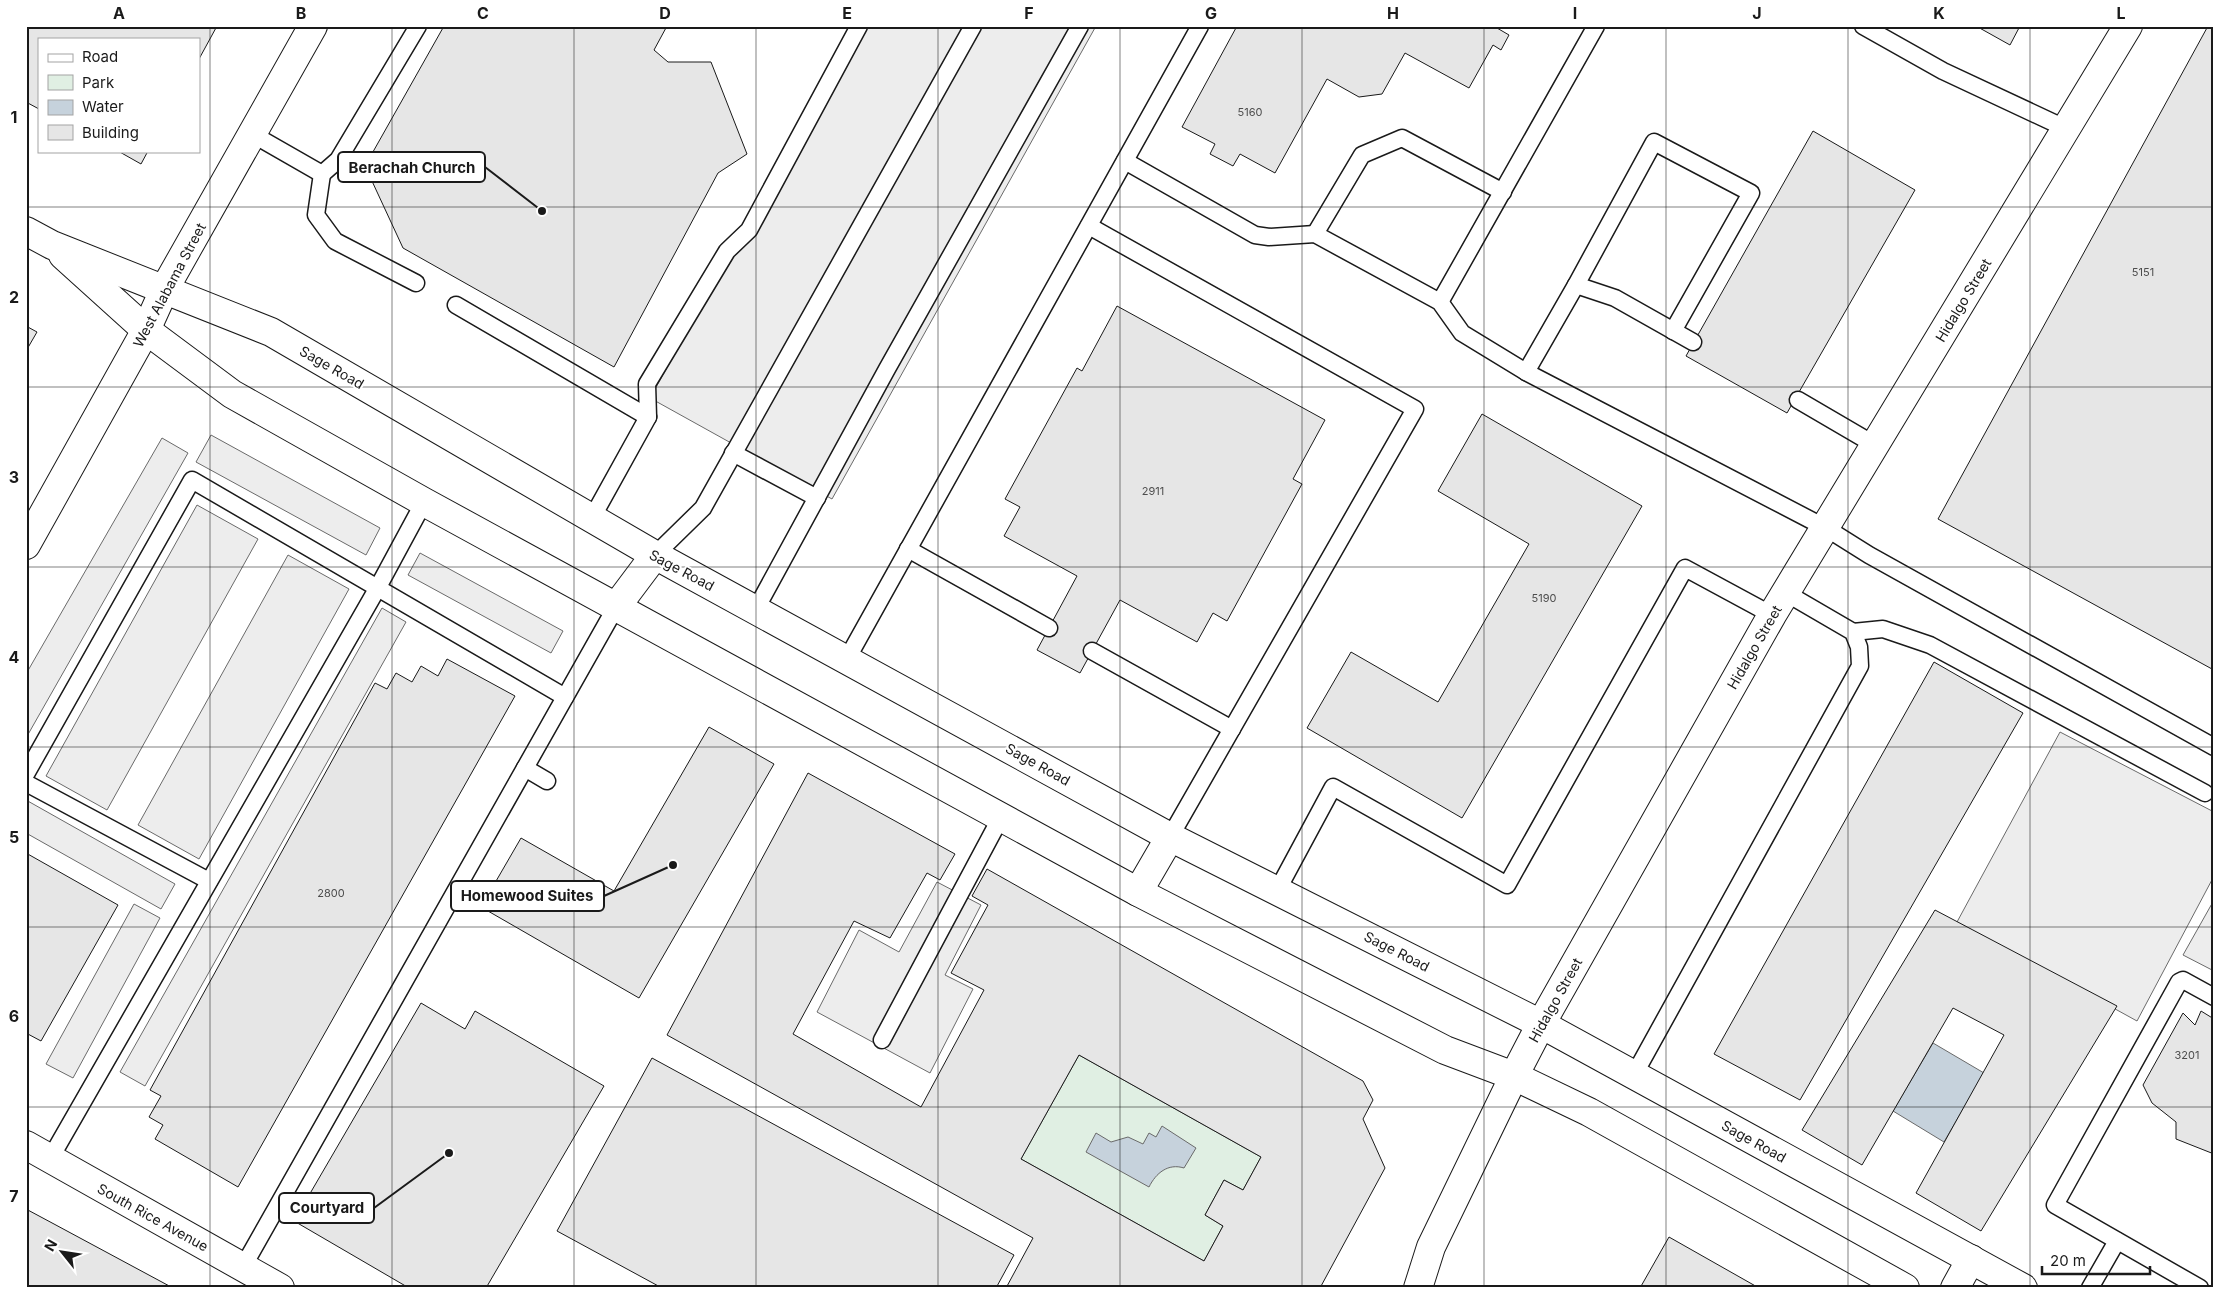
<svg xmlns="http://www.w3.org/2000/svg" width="2240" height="1314" font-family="Inter,sans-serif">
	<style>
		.green { fill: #e0efe3; stroke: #6a6a6a }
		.parking { fill: #ededed; stroke: #6a6a6a }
		.water { fill: #c6d2dc; stroke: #6a6a6a }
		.building { fill: #e6e6e6; stroke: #1a1a1a; fill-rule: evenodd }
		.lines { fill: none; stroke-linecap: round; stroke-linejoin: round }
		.service-casing { stroke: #1a1a1a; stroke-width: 19 }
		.tertiary-casing { stroke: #1a1a1a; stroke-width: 30 }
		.secondary-casing { stroke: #1a1a1a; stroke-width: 30 }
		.service { stroke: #fff; stroke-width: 16 }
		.tertiary { stroke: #fff; stroke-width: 28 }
		.secondary { stroke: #fff; stroke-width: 28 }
		.grid { fill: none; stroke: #1a1a1a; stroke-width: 1; stroke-opacity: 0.55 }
		.labels { text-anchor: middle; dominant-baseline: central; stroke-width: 4; stroke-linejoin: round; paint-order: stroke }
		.number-label { font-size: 11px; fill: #4d4d4d }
		.street-label { font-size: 14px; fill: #1a1a1a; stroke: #fff }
		.leader { fill: none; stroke: #1a1a1a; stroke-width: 2 }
		.callout-dot { fill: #1a1a1a; stroke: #fff; stroke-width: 2 }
		.callout { fill: #fff; stroke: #1a1a1a; stroke-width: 2 }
		.callout-label { font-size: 15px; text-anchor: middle; font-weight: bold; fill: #1a1a1a }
		.neatline { fill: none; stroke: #1a1a1a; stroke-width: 2 }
		.grid-label { font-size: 16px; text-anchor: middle; font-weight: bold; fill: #1a1a1a }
	</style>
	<rect width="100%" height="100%" fill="#fff"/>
	<polygon class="green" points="1079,1055 1261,1157 1243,1190 1224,1180 1205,1215 1223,1226 1204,1261 1021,1159"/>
	<g class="parking">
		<polygon points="858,26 1096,26 832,499 650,398"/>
		<polygon points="211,435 380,528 366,555 196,462"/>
		<polygon points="162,438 188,453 26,738 26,674"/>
		<polygon points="197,505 258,539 107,810 46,776"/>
		<polygon points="420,553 563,631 551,653 408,575"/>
		<polygon points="288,555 349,589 199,859 138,825"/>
		<polygon points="382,608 406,622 145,1086 120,1072"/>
		<polygon points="2060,732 2214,812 2214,876 2137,1021 1957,922"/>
		<polygon points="26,800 175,884 161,909 26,833"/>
		<polygon points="937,882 981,905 945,975 973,989 930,1073 817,1012 859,930 899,952"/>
		<polygon points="2214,900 2214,971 2183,955"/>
		<polygon points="134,904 160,918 73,1078 46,1064"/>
	</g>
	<g class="water">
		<polygon points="1933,1043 1984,1073 1944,1142 1893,1111"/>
		<path d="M 1162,1126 L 1196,1148 L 1184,1168 C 1168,1163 1156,1173 1149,1187 L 1086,1152 L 1096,1133 L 1111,1142 L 1128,1137 L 1143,1144 L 1149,1133 L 1156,1137 Z"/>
	</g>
	<g class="building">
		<polygon points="26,26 217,26 199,59 199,39 39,39 39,109 26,102"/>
		<polygon points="444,26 667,26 654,50 668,62 711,62 747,154 718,173 614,367 403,248 365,166"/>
		<polygon points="1237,26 1498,26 1497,28 1509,35 1501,50 1493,45 1469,88 1405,53 1382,94 1359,97 1327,79 1275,173 1240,154 1233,166 1210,154 1215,144 1182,127"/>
		<polygon points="1976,26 2020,26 2010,45"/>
		<polygon points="2208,26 2214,26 2214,665 2212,669 1938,519"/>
		<polygon points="1813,131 1915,190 1787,413 1686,356"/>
		<polygon points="118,151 148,151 141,164"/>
		<polygon points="1117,306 1325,420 1293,479 1302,484 1227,621 1213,613 1197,642 1120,600 1080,673 1037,650 1077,576 1004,536 1020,507 1005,499 1077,368 1082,371"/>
		<polygon points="26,326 37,332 26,351"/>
		<polygon points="1482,414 1642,506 1462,818 1307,728 1351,652 1438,702 1529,544 1438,491"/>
		<polygon points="447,659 515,696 238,1187 155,1139 163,1125 149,1117 161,1096 150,1090 375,683 387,689 396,673 412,682 421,666 438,676"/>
		<polygon points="1934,662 2023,713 1800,1100 1714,1054"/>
		<polygon points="709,727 774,764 639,998 481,907 521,838 614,891"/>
		<path d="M 808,773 L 955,854 L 940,880 L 927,873 L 890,938 L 854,921 L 793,1034 L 921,1107 L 984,990 L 951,973 L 988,905 L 972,896 L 987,869 L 1363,1081 L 1373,1100 L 1363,1119 L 1385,1168 L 1320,1288 L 1006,1288 L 1033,1238 L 667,1035 ZM 1079,1055 L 1261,1157 L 1243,1190 L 1224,1180 L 1205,1215 L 1223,1226 L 1204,1261 L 1021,1159 Z"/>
		<polygon points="26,853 118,905 41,1041 26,1033"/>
		<polygon points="1935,910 2117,1006 1981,1231 1916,1193 2004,1035 1953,1008 1862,1165 1802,1130"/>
		<polygon points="421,1003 465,1029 475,1011 604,1086 486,1288 409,1288 294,1221"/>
		<polygon points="2201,1011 2214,1019 2214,1154 2176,1139 2176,1122 2152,1103 2143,1085 2183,1013 2195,1025"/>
		<polygon points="652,1058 1014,1255 996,1288 662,1288 557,1231"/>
		<polygon points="26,1209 54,1224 173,1288 26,1288"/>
		<polygon points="1669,1237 1759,1288 1640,1288"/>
	</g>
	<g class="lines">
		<defs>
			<g id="service">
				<polyline points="1863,26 1943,71 2067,129"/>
				<polyline points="252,134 322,174 338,160 418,26"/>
				<polyline points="1125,161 1255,235 1269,237 1315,234 1440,302 1462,333 1526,372 1826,528 1869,555 2214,747"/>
				<polyline points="322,174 316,215 335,241 416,283"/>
				<polyline points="1089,226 1415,409 1170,837"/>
				<polyline points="1315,234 1362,155 1402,138 1503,192"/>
				<polyline points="1576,285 1654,142 1751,193 1673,331"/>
				<polyline points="1440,302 1596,26"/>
				<polyline points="456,305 648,417"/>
				<polyline points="1526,372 1576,285 1615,298 1693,342"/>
				<polyline points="1798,400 1875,445"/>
				<polyline points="733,453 817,498"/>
				<polyline points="592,518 648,417 647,384 727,251 749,230 859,26"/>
				<polyline points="908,549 1049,628"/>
				<polyline points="655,555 703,508 973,26"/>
				<polyline points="756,609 887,369 1080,26"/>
				<polyline points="1853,632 1883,629 1930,645 2205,793"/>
				<polyline points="1092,651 1232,729"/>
				<polyline points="847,659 1200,26"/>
				<polyline points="525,768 547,781"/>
				<polyline points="26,774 192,480 565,697"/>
				<polyline points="26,783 209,881"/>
				<polyline points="1277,891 1333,787 1507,885 1685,568 1772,615"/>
				<polyline points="882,1040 1001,817"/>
				<polyline points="1634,1075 1860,666 1859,647 1853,632 1786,593"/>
				<polyline points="50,1159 377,589 424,502"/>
				<polyline points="243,1267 616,607"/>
				<polyline points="2090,1288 2117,1241"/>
				<polyline points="2200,1288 2055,1205 2179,982 2183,980 2214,997"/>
			</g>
			<g id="tertiary">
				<polyline points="26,545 146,330 165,288 313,26"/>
				<polyline points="26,1145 280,1288"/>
				<polyline points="1418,1288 1431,1247 1514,1076 1541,1024 1772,615 2128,26"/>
			</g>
			<g id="secondary">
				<polyline points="26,231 52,245 271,332 655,555 1170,837 1541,1024 2023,1288"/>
				<polyline points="63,255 146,330 232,394 424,502 1138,892 1445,1050 1514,1076 1589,1112 1905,1288"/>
				<polyline points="616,607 655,555"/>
				<polyline points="1138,892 1170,837"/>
				<polyline points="1955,1288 1971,1259"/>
			</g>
		</defs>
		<use href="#service" class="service-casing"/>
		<use href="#tertiary" class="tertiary-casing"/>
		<use href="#secondary" class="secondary-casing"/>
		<use href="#service" class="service"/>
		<use href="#tertiary" class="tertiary"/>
		<use href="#secondary" class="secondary"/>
	</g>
	<path class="grid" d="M 210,26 L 210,1288M 392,26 L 392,1288M 574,26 L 574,1288M 756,26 L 756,1288M 938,26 L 938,1288M 1120,26 L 1120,1288M 1302,26 L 1302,1288M 1484,26 L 1484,1288M 1666,26 L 1666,1288M 1848,26 L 1848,1288M 2030,26 L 2030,1288M 26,207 L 2214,207M 26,387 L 2214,387M 26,567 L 2214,567M 26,747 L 2214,747M 26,927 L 2214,927M 26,1107 L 2214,1107"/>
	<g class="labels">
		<g class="number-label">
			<text x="1250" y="112">5160</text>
			<text x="2143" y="272">5151</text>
			<text x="1153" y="491">2911</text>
			<text x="1544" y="598">5190</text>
			<text x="331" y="893">2800</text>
			<text x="2187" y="1055">3201</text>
		</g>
		<g class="street-label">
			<text transform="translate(169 285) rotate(-62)">West Alabama Street</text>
			<text transform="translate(1963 300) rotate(-59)">Hidalgo Street</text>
			<text transform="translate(332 367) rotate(30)">Sage Road</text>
			<text transform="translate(682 570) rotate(28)">Sage Road</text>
			<text transform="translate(1754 647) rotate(-60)">Hidalgo Street</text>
			<text transform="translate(1038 764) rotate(29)">Sage Road</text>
			<text transform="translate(1397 951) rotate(27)">Sage Road</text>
			<text transform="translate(1555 1000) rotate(-61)">Hidalgo Street</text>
			<text transform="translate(1754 1141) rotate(29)">Sage Road</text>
			<text transform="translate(153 1217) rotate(29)">South Rice Avenue</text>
		</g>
	</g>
	<path class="leader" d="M542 211L485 167M673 865L604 896M449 1153L374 1208"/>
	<g class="callout-dot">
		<circle cx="542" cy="211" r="5"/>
		<circle cx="673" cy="865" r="5"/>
		<circle cx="449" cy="1153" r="5"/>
	</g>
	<g class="callout">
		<rect x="338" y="152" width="147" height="30" rx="5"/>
		<rect x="451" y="881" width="153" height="30" rx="5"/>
		<rect x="279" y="1193" width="95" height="30" rx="5"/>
	</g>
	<g class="callout-label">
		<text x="412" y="173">Berachah Church</text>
		<text x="527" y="901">Homewood Suites</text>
		<text x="327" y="1213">Courtyard</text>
	</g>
	<rect width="2240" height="1314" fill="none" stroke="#ffffff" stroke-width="55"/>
	<rect x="38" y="38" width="162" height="115" fill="#ffffff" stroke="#a3a3a3"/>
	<rect x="48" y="54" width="25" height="8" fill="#ffffff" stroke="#a3a3a3"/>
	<text x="82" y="62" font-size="15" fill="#1a1a1a">Road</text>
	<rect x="48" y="75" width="25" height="15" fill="#e0efe3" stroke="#a3a3a3"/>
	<text x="82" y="88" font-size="15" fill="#1a1a1a">Park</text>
	<rect x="48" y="100" width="25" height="15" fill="#c6d2dc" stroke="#a3a3a3"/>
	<text x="82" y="112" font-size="15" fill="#1a1a1a">Water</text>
	<rect x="48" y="125" width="25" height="15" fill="#e6e6e6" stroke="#a3a3a3"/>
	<text x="82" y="138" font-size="15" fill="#1a1a1a">Building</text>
	<g transform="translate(62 1252) rotate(300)" stroke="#ffffff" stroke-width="4" paint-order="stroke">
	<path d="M0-4L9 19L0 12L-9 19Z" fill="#1a1a1a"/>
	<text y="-8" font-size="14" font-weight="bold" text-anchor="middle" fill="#1a1a1a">N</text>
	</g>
	<path d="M2042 1266v8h108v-8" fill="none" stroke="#1a1a1a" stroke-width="2.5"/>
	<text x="2050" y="1266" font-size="15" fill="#1a1a1a" stroke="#ffffff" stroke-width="4" paint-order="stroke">20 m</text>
	<rect x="28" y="28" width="2184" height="1258" class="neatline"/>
	<g class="grid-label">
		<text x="119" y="19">A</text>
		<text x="301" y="19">B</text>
		<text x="483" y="19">C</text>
		<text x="665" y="19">D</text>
		<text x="847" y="19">E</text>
		<text x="1029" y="19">F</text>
		<text x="1211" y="19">G</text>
		<text x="1393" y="19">H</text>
		<text x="1575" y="19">I</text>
		<text x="1757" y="19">J</text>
		<text x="1939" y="19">K</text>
		<text x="2121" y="19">L</text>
		<text x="14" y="123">1</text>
		<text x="14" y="303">2</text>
		<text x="14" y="483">3</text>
		<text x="14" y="663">4</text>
		<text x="14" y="843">5</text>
		<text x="14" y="1022">6</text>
		<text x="14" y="1202">7</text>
	</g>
</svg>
